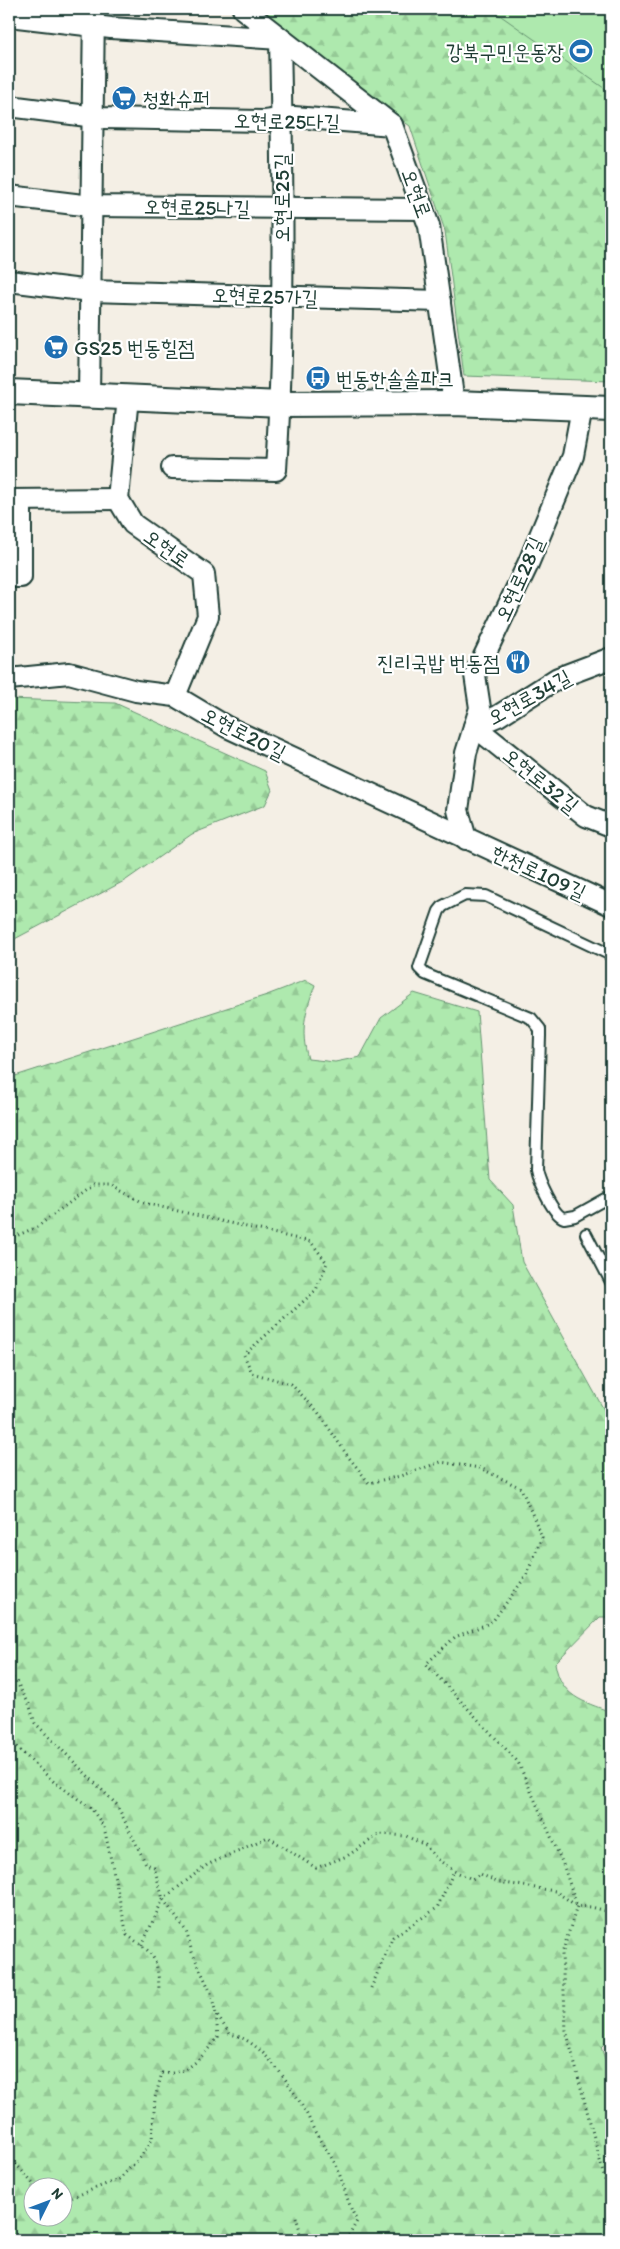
<svg xmlns="http://www.w3.org/2000/svg" width="620" height="2249" font-family="Itim,'Poor Story',sans-serif">
	<style>
		.forest { fill: url(#forest-firs); stroke: #669371; fill-rule: evenodd }
		.garden { fill: #aee9ae; stroke: #669371 }
		.lines { fill: none; stroke-linecap: round; stroke-linejoin: round }
		.service-casing { stroke: #1f3d34; stroke-width: 14 }
		.minor-casing { stroke: #1f3d34; stroke-width: 24 }
		.tertiary-casing { stroke: #1f3d34; stroke-width: 28 }
		.path { stroke: #1f3d34; stroke-width: 3; stroke-dasharray: 1 4; stroke-linecap: butt }
		.service { stroke: #fff; stroke-width: 10 }
		.minor { stroke: #fff; stroke-width: 20 }
		.tertiary { stroke: #fff; stroke-width: 24 }
		.labels { text-anchor: middle; dominant-baseline: central; stroke-width: 4.5; stroke-linejoin: round; paint-order: stroke }
		.poi-label { font-size: 21px; fill: #1f3d34; stroke: #fff; text-anchor: start }
		.street-label { font-size: 21px; fill: #1f3d34; stroke: #fff }
	</style>
	<defs>
		<pattern id="forest-firs" width="22" height="20" patternUnits="userSpaceOnUse" patternTransform="scale(1.25)"><rect width="22" height="20" fill="#aee9ae"/><path d="M5 1l3.5 6h-7zM16 11l3.5 6h-7z" fill="#95c996"/></pattern>
	</defs>
	<rect width="100%" height="100%" fill="#f4efe5"/>
	<filter id="ink" filterUnits="userSpaceOnUse"><feTurbulence type="fractalNoise" baseFrequency=".02" numOctaves="2"/><feDisplacementMap in="SourceGraphic" scale="10" xChannelSelector="R" yChannelSelector="G"/><feConvolveMatrix kernelMatrix="1 2 1 2 8 2 1 2 1" color-interpolation-filters="sRGB"/></filter>
	<g filter="url(#ink)">
		<g class="forest">
			<polygon points="259,9 611,9 611,381 464,376 445,231 410,126 309,52"/>
			<polygon points="9,699 115,703 265,771 272,790 265,805 192,834 126,880 9,942"/>
			<path d="M 306,980 L 315,985 C 305,1013 300,1030 308,1059 L 335,1062 L 360,1057 L 381,1018 L 414,993 L 477,1012 L 490,1180 L 513,1205 L 522,1262 L 609,1419 L 611,1418 L 611,1617 L 600,1617 L 555,1663 C 561,1697 582,1701 611,1712 L 611,2037 L 601,2047 L 611,2077 L 611,2240 L 9,2240 L 9,1078 L 267,995 ZM 32,2186 L 62,2186 L 62,2216 L 32,2216 Z"/>
		</g>
		<polygon class="garden" points="491,9 611,9 611,93"/>
		<g class="lines">
			<defs>
				<g id="service">
					<path d="M 611,955 L 486,896 L 465,895 L 443,906 L 439,911 L 419,968 L 425,974 L 531,1018 L 540,1029 L 540,1036 L 536,1170 C 538,1181 553,1215 564,1218 L 575,1216 L 611,1196"/>
					<polyline points="586,1234 611,1282"/>
				</g>
				<g id="minor">
					<polyline points="243,9 392,125 429,226 454,403"/>
					<polyline points="9,16 111,28 280,39"/>
					<polyline points="9,106 103,118 265,121 294,117 392,125"/>
					<polyline points="9,196 91,206 423,209"/>
					<polyline points="9,281 90,291 440,301"/>
					<polyline points="89,395 94,9"/>
					<polyline points="128,397 118,499 133,524 204,574 208,616 175,696"/>
					<path d="M 172,468 L 276,470 C 285,327 283,182 280,39"/>
					<polyline points="9,500 118,499"/>
					<polyline points="9,577 21,577 21,500"/>
					<polyline points="611,658 558,678 498,716 474,726 586,816 611,826"/>
					<polyline points="9,679 69,673 136,691 175,696 227,727 611,905"/>
					<polyline points="466,839 458,810 466,753 480,708 475,675 528,564 573,456 582,408"/>
				</g>
				<polyline id="tertiary" points="9,392 281,404 454,403 611,409"/>
			</defs>
			<use href="#service" class="service-casing"/>
			<use href="#minor" class="minor-casing"/>
			<use href="#tertiary" class="tertiary-casing"/>
			<g class="path">
				<polyline points="9,1239 37,1227 93,1185 110,1185 144,1203 311,1242 327,1263 316,1290 244,1355 252,1373 291,1384 318,1412 347,1455 369,1483 400,1476 441,1462 480,1468 521,1488 542,1537 526,1576 492,1622 455,1637 426,1664 518,1762 563,1864 577,1906 562,1954 566,2030 611,2203"/>
				<path d="M 9,1675 L 16,1681 L 29,1704 L 35,1723 L 117,1805 L 143,1858 L 146,1864 L 154,1867 L 163,1899 L 186,1931 L 192,1952 L 211,1993 L 216,2014 L 230,2034 C 261,2039 290,2084 305,2111 C 310,2119 312,2128 317,2135 C 323,2146 332,2156 337,2168 C 345,2187 347,2203 357,2221 L 350,2234 L 341,2240"/>
				<path d="M 9,1740 L 54,1782 L 91,1808 L 104,1827 L 127,1935 C 153,1953 158,1956 159,1989"/>
				<polyline points="142,1945 163,1899 207,1865 268,1837 316,1868 347,1856 380,1834 406,1836 425,1845 436,1858 454,1871 472,1879 480,1874 498,1882 555,1891 577,1906 591,1907 611,1912"/>
				<polyline points="371,1988 393,1937 437,1908 454,1871"/>
				<polyline points="9,2156 35,2186"/>
				<path d="M 62,2197 L 71,2198 L 119,2179 L 139,2159 L 152,2140 L 155,2098 L 162,2073 C 189,2076 202,2056 218,2037 L 216,2015"/>
				<polyline points="296,2217 303,2240"/>
				<polyline points="191,2240 192,2237 226,2240"/>
			</g>
			<use href="#service" class="service"/>
			<use href="#minor" class="minor"/>
			<use href="#tertiary" class="tertiary"/>
		</g>
	</g>
	<defs>
		<symbol id="stadium-disc" viewBox="-11 -11 22 22"><circle r="9.5" fill="#1f6fb2" stroke="#fff"/><path d="M0-5a6.5 5 0 1 0 0 10a6.5 5 0 1 0 0-10ZM-3.5-1.8h7v3.6h-7Z" fill="#fff"/></symbol>
		<symbol id="supermarket-disc" viewBox="-11 -11 22 22"><circle r="9.5" fill="#1f6fb2" stroke="#fff"/><path d="M-6-5.5h2.5l.6 2H6L4.5 2H-2.5L-4.4-4H-6ZM-1.5 3.2a1.3 1.3 0 1 0 .1 0ZM3 3.2a1.3 1.3 0 1 0 .1 0Z" fill="#fff"/></symbol>
		<symbol id="bus-disc" viewBox="-11 -11 22 22"><circle r="9.5" fill="#1f6fb2" stroke="#fff"/><path d="M-5-6H5V4H4V6H2V4H-2V6H-4V4H-5ZM-3.5-4V0h7V-4ZM-3.5 1.2v1.5H-2V1.2ZM2 1.2v1.5H3.5V1.2Z" fill="#fff"/></symbol>
		<symbol id="restaurant-disc" viewBox="-11 -11 22 22"><circle r="9.5" fill="#1f6fb2" stroke="#fff"/><path d="M-5-6h1v4h1v-4h1v4h1v-4h1v5L-1.5 .5V6h-2V.5L-5-1ZM5-6V6H3V1.5H1.5Q1.5-4 5-6Z" fill="#fff"/></symbol>
	</defs>
	<g fill-rule="evenodd">
		<use href="#stadium-disc" x="567" y="37" width="28" height="28"/>
		<use href="#supermarket-disc" x="110" y="84" width="28" height="28"/>
		<use href="#supermarket-disc" x="42" y="333" width="28" height="28"/>
		<use href="#bus-disc" x="304" y="364" width="28" height="28"/>
		<use href="#restaurant-disc" x="504" y="648" width="28" height="28"/>
	</g>
	<g class="labels">
		<g class="poi-label">
			<text x="564" y="51" text-anchor="end">강북구민운동장</text>
			<text x="142" y="98">청화슈퍼</text>
			<text x="74" y="347">GS25 번동힐점</text>
			<text x="336" y="378">번동한솔솔파크</text>
			<text x="500" y="662" text-anchor="end">진리국밥 번동점</text>
		</g>
		<g class="street-label">
			<text transform="translate(287 121) rotate(1)">오현로25다길</text>
			<text transform="translate(417 193) rotate(70)">오현로</text>
			<text transform="translate(281 198) rotate(-90)">오현로25길</text>
			<text transform="translate(197 207) rotate(1)">오현로25나길</text>
			<text transform="translate(265 296) rotate(2)">오현로25가길</text>
			<text transform="translate(167 548) rotate(35)">오현로</text>
			<text transform="translate(519 579) rotate(-66)">오현로28길</text>
			<text transform="translate(529 697) rotate(-29)">오현로34길</text>
			<text transform="translate(244 733) rotate(27)">오현로20길</text>
			<text transform="translate(541 780) rotate(39)">오현로32길</text>
			<text transform="translate(539 872) rotate(25)">한천로109길</text>
		</g>
	</g>
	<rect width="620" height="2249" fill="none" stroke="#fff" stroke-width="30"/>
	<rect x="15" y="15" width="590" height="2219" fill="none" stroke="#1f3d34" stroke-width="2" filter="url(#ink)"/>
	<g transform="translate(48 2202) rotate(48)"><circle r="24" fill="#ffffff" stroke="#a5b1ae"/>
	<path d="M0-4L9 19L0 12L-9 19Z" fill="#1f6fb2"/>
	<text y="-8" font-size="14" font-weight="bold" text-anchor="middle" fill="#1f3d34">N</text>
	</g>
</svg>
